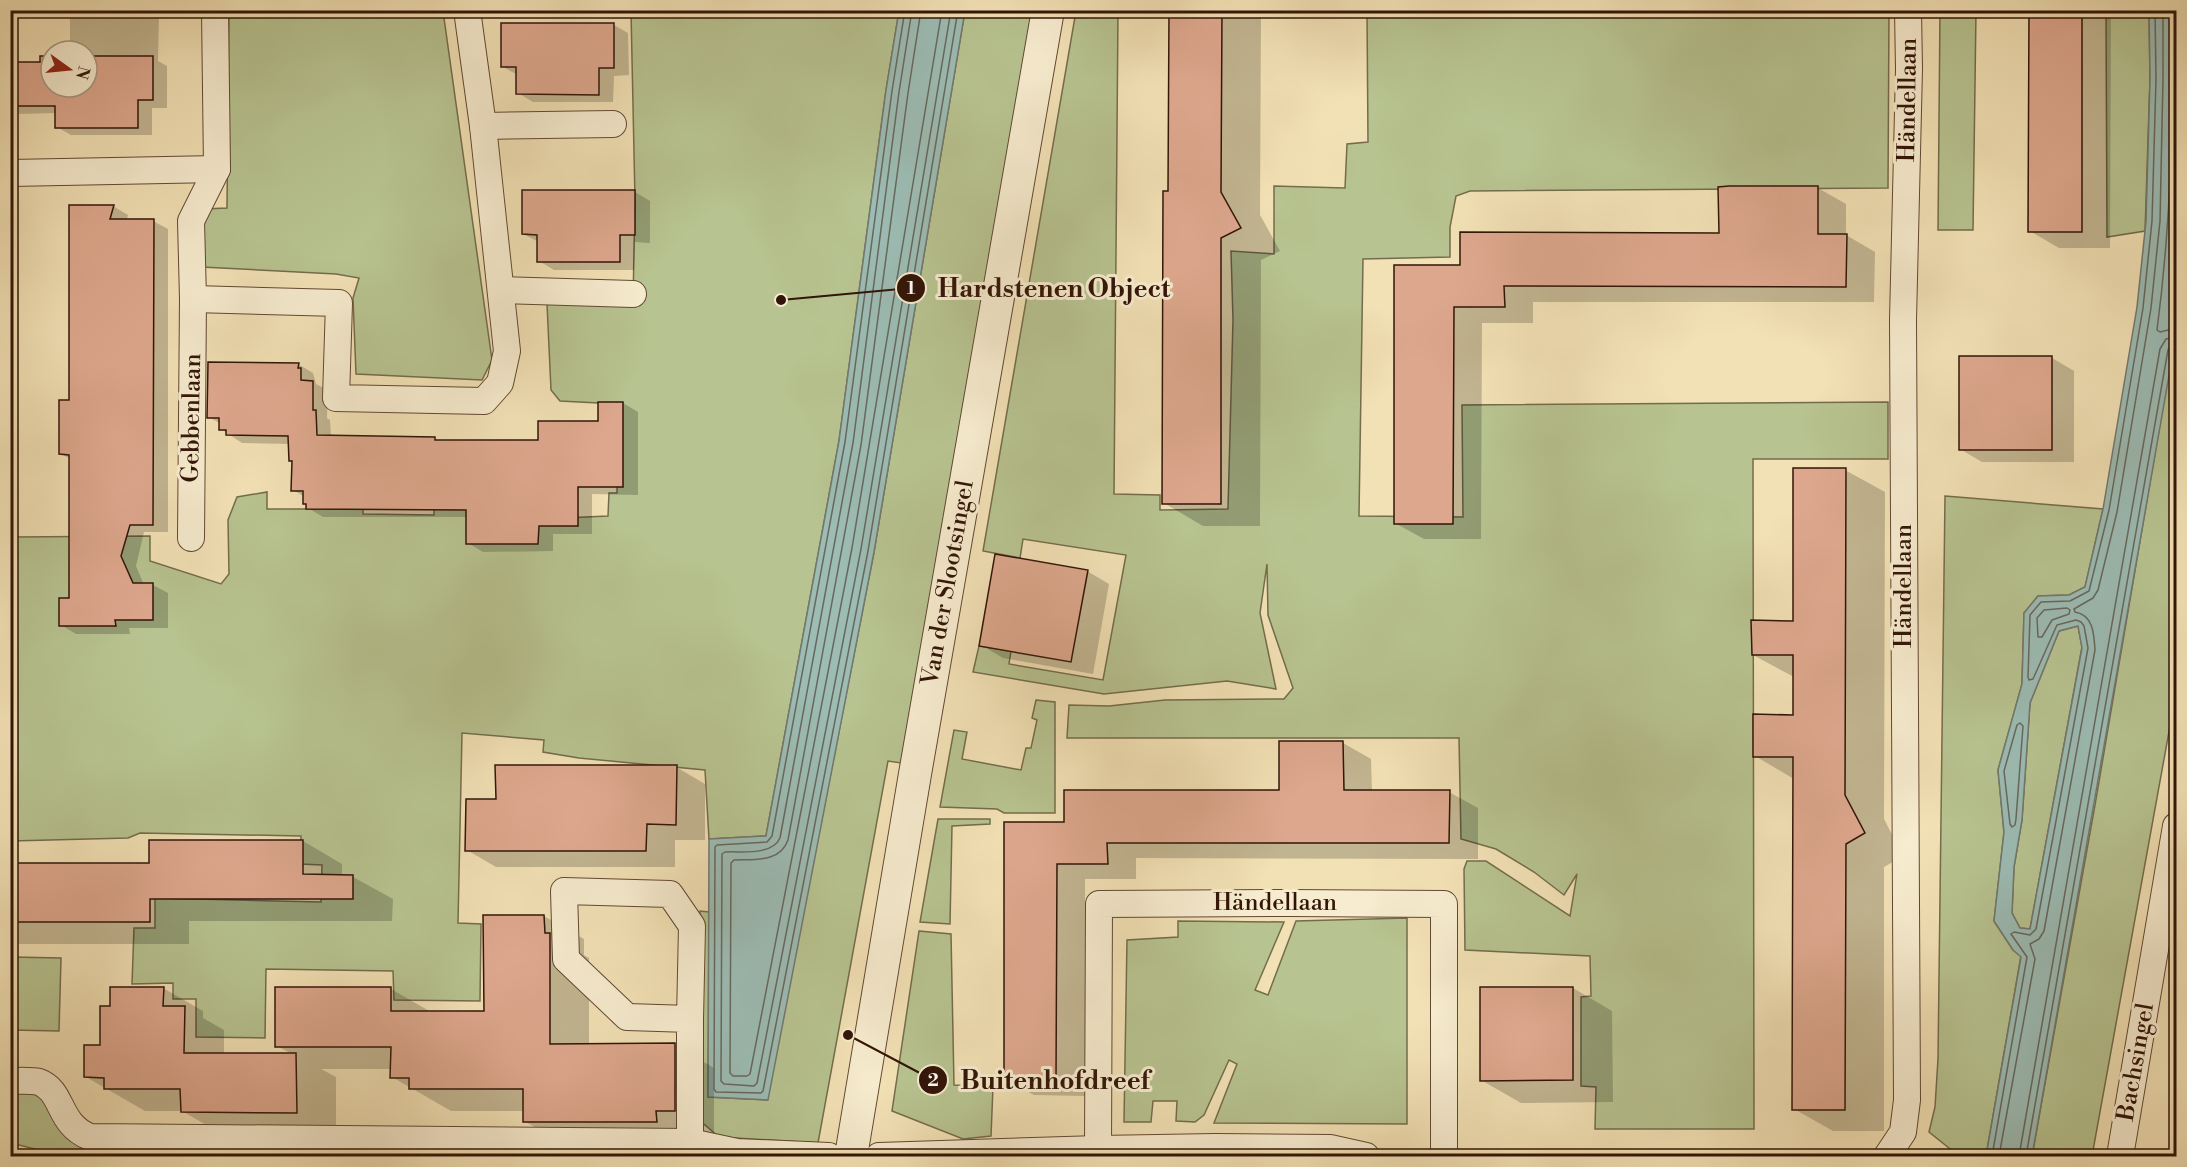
<svg xmlns="http://www.w3.org/2000/svg" width="2187" height="1167" font-family="'Libre Bodoni',serif">
	<style>
		.green { fill: #b7c390; stroke: #746c4c; stroke-width: 1.5 }
		.water { fill: #9cbcb4; stroke: #72796f; stroke-width: 1.5; fill-rule: evenodd }
		.shadow { fill: #0003 }
		.lines { fill: none; stroke-linecap: round; stroke-linejoin: round }
		.shore { stroke: #67685e; stroke-width: 1.5 }
		.building { fill: #dda78d; stroke: #321508; stroke-width: 1.5 }
		.minor-casing { stroke: #624833; stroke-width: 28 }
		.tertiary-casing { stroke: #624833; stroke-width: 34 }
		.minor { stroke: #f7eccf; stroke-width: 26 }
		.tertiary { stroke: #f7eccf; stroke-width: 32 }
		.labels { text-anchor: middle; dominant-baseline: central; stroke-width: 6; stroke-linejoin: round; paint-order: stroke }
		.street-label { font-size: 24px; fill: #321508; stroke: #f7eccf }
		.leader { fill: none; stroke: #321508; stroke-width: 2 }
		.callout-dot { fill: #321508; stroke: #f7eccf; stroke-width: 2 }
		.mark-label { font-size: 18px; text-anchor: middle; font-weight: bold; fill: #fff }
		.callout-label { font-size: 26px; text-anchor: middle; font-weight: bold; fill: #321508; stroke: #f7eccf; stroke-width: 6; stroke-linejoin: round; paint-order: stroke }
	</style>
	<rect width="100%" height="100%" fill="#f2e1b5"/>
	<filter id="stains"><feTurbulence type="fractalNoise" baseFrequency=".00333" numOctaves="4"/><feColorMatrix values="0 0 0 0 .2 0 0 0 0 .09 0 0 0 0 .02 0 0 0 .5 -.17"/></filter>
	<radialGradient id="worn" r=".72"><stop offset=".6" stop-color="#630" stop-opacity="0"/><stop offset="1" stop-color="#630" stop-opacity=".3"/></radialGradient>
	<g class="green">
		<polygon points="229,11 443,11 492,360 482,380 356,374 353,298 359,278 336,274 202,267 203,209 227,208"/>
		<polygon points="631,11 899,11 886,90 839,441 766,836 709,839 705,770 579,758 543,752 544,740 462,733 458,923 481,924 480,1001 394,1000 393,971 266,969 265,1038 196,1037 196,999 173,999 173,983 132,984 134,928 155,928 155,898 321,902 322,865 300,864 301,836 140,833 128,838 11,841 10,177 13,177 12,537 150,536 150,561 221,584 229,574 228,520 237,497 267,492 267,509 335,509 363,488 363,514 434,515 434,496 541,519 608,516 609,493 617,493 618,404 560,401 551,390 547,304 633,302 635,200"/>
		<polygon points="965,11 1032,11 901,763 888,761 818,1143 719,1137 698,1119 700,911 709,912 708,1097 767,1100 874,552"/>
		<polygon points="1076,11 1118,11 1114,494 1160,495 1160,510 1228,509 1233,320 1231,251 1274,254 1274,186 1345,188 1347,144 1368,142 1367,11 1889,11 1888,188 1470,191 1456,196 1450,227 1450,257 1363,259 1359,516 1463,517 1462,405 1888,402 1888,459 1753,459 1754,1129 1595,1129 1596,1087 1581,1086 1581,997 1591,996 1590,956 1465,950 1464,869 1467,861 1486,861 1570,916 1577,874 1564,895 1534,872 1496,849 1461,839 1459,738 1067,738 1069,705 1109,706 1165,700 1284,699 1293,688 1268,615 1267,564 1260,613 1276,689 1227,681 1104,694 973,672 979,646 1011,651 1009,664 1103,680 1126,555 1023,539 1020,558 983,551"/>
		<polygon points="1940,11 1976,11 1973,230 1938,230"/>
		<polygon points="2106,11 2149,11 2150,79 2145,231 2107,237"/>
		<polygon points="2176,330 2176,693 2092,1156 2032,1156 2095,805"/>
		<polygon points="1945,496 2103,509 2085,587 2069,595 2038,596 2024,613 2022,684 1998,770 2004,832 1994,921 2013,950 2021,956 1986,1156 1959,1156 1929,1132 1935,1107 1938,1059"/>
		<polygon points="2078,626 2082,647 2030,929 2020,928 2012,913 2014,867 2022,820 2030,703 2059,631"/>
		<polygon points="1036,700 1055,702 1055,813 1004,813 997,809 940,807 954,730 967,732 962,759 1021,770 1026,748 1031,748 1037,720 1032,718"/>
		<polygon points="938,819 990,819 990,824 952,826 950,924 920,922"/>
		<polygon points="1407,918 1407,1124 1214,1123 1237,1064 1229,1060 1204,1115 1195,1122 1176,1121 1177,1101 1153,1101 1151,1122 1124,1122 1127,940 1178,937 1178,921 1284,922 1255,990 1268,995 1296,921"/>
		<polygon points="919,931 951,934 954,1085 993,1087 991,1136 963,1139 892,1111"/>
		<polygon points="11,957 61,958 59,1031 11,1030"/>
		<path d="M 10,1090 L 30,1090 L 48,1099 C 57,1126 61,1141 91,1148 L 196,1153 L 196,1156 L 62,1156 L 11,1143 Z"/>
	</g>
	<g class="water">
		<polygon points="899,11 965,11 874,552 768,1100 708,1097 709,839 766,836 839,441 886,90"/>
		<path d="M 2149,11 L 2176,11 L 2176,330 L 2173,353 L 2032,1156 L 1986,1156 L 2021,957 L 2013,950 L 1994,921 L 2004,832 L 1998,770 L 2022,684 L 2024,613 L 2038,596 L 2069,595 L 2085,587 L 2103,509 L 2137,307 L 2146,221 L 2150,79 ZM 2078,626 L 2082,648 L 2030,929 L 2020,928 L 2012,913 L 2014,867 L 2022,820 L 2030,703 L 2059,631 Z"/>
	</g>
	<g class="shadow">
		<polygon points="70,10 155,10 159,13 158,61 167,66 167,108 152,108 152,135 71,135 57,127 57,113 15,114 14,141 10,141 10,63 42,63 51,58 51,87 87,87 87,51 70,51"/>
		<polygon points="1170,10 1261,10 1260,215 1280,251 1261,260 1260,526 1203,526 1164,503 1170,192"/>
		<polygon points="2030,10 2111,10 2110,248 2059,248 2030,231"/>
		<polygon points="614,25 628,33 629,75 614,76 613,102 533,102 518,93 518,75 503,67"/>
		<polygon points="1818,188 1846,204 1846,235 1875,252 1874,302 1533,302 1533,323 1482,323 1481,539 1424,539 1395,523 1462,267 1720,235"/>
		<polygon points="635,192 650,201 650,243 635,242 634,270 554,270 539,261 539,242 523,234"/>
		<polygon points="71,206 113,206 128,215 127,220 153,221 168,229 168,532 144,532 136,566 144,585 153,585 168,593 168,628 129,628 130,634 76,634 61,625 71,600 71,459 61,454 70,402"/>
		<polygon points="2052,358 2074,371 2074,462 1982,462 1960,449"/>
		<polygon points="298,364 313,373 316,384 328,390 327,418 330,420 331,437 434,438 441,442 540,442 599,422 623,403 638,412 638,495 592,494 592,534 553,534 553,551 483,552 468,543 468,517 323,517 308,508 305,497 293,490 293,462 290,461 289,444 242,443 221,429 221,424 209,417"/>
		<polygon points="1845,470 1885,492 1884,819 1903,856 1884,867 1884,1131 1833,1131 1794,1109 1794,779 1755,756 1794,716 1794,677 1753,655 1794,622"/>
		<polygon points="1087,571 1109,584 1093,674 1003,658 981,645"/>
		<polygon points="1343,743 1371,759 1372,792 1449,792 1478,808 1478,859 1136,858 1136,879 1085,879 1085,1096 1034,1095 1005,1079 1065,824 1281,792"/>
		<polygon points="676,767 705,784 705,840 675,840 675,867 496,867 467,850 497,800"/>
		<polygon points="303,841 342,864 342,876 353,877 393,899 392,921 189,921 189,944 10,944 10,864 151,864"/>
		<polygon points="544,916 584,939 584,955 589,958 589,1045 675,1045 714,1068 714,1133 564,1144 524,1121 524,1111 451,1111 392,1077 392,1069 321,1069 336,1077 336,1135 222,1134 182,1111 145,1111 86,1077 102,1047 112,1007 163,988 203,1011 203,1018 224,1030 224,1054 292,1054 277,1046 277,989 391,989 431,1012 485,1012"/>
		<polygon points="1573,988 1612,1011 1613,1102 1521,1103 1481,1080"/>
	</g>
	<g class="lines">
		<g class="shore">
			<polyline points="905,10 892,91 845,442 772,836 767,842 717,845 715,847 714,1089 716,1092 761,1093 763,1091 868,551 958,10"/>
			<path d="M 912,10 L 899,92 L 853,443 L 780,838 C 772,856 741,851 725,852 L 722,854 L 721,1081 L 724,1084 L 754,1086 L 757,1083 L 861,549 L 951,10"/>
			<path d="M 921,10 L 908,93 L 861,445 L 788,840 C 780,863 754,859 734,860 L 731,863 L 730,1073 L 733,1076 L 747,1076 L 750,1074 L 852,548 L 942,10"/>
			<path d="M 2172,10 C 2174,117 2171,224 2157,330 L 2160,332 L 2176,328"/>
			<polygon points="2067,608 2070,610 2069,614 2052,620 2042,637 2038,637 2037,618 2044,610"/>
			<polygon points="2020,723 2023,726 2016,819 2015,825 2012,827 2010,824 2004,771 2017,725"/>
			<polyline points="1992,1156 2027,957 2011,934 2014,932 2030,935 2036,929 2088,648 2084,626 2081,622 2076,620 2057,625 2033,679 2029,680 2028,677 2030,615 2041,602 2070,601 2089,591 2109,510 2143,308 2152,221 2156,79 2155,10"/>
			<path d="M 1999,1156 L 2035,959 L 2030,944 L 2039,939 L 2044,931 L 2095,650 C 2094,633 2093,615 2075,612 L 2074,609 L 2093,598 L 2098,590 L 2117,512 L 2151,308 L 2160,221 L 2163,79 L 2163,10"/>
			<polyline points="2019,1156 2160,349 2166,339 2176,337"/>
			<polyline points="2026,1156 2168,350 2171,345 2176,344"/>
		</g>
	</g>
	<g class="building">
		<polygon points="1169,10 1222,10 1221,192 1241,228 1221,238 1221,504 1162,504 1163,191 1168,191"/>
		<polygon points="2029,10 2082,10 2082,232 2028,232"/>
		<polygon points="501,23 614,23 614,68 599,68 599,95 516,94 516,67 501,67"/>
		<polygon points="40,56 51,56 51,87 87,87 87,56 153,56 153,100 138,100 138,128 55,128 55,106 10,106 10,62 40,62"/>
		<polygon points="1729,186 1818,186 1818,234 1847,234 1846,287 1504,286 1505,307 1454,307 1453,524 1394,524 1394,265 1460,265 1460,232 1719,233 1718,187"/>
		<polygon points="522,190 635,190 635,235 620,235 620,262 537,262 537,235 522,234"/>
		<polygon points="69,205 114,205 110,219 154,219 153,525 130,525 121,556 133,583 153,583 153,620 115,620 116,626 59,626 59,598 69,598 69,455 59,454 59,400 69,400"/>
		<rect x="1959" y="356" width="93" height="94"/>
		<polygon points="208,362 299,363 298,368 301,368 301,380 313,381 313,410 316,410 317,435 435,437 435,440 538,440 538,421 598,421 598,402 623,402 623,487 578,487 578,526 539,526 538,544 466,544 466,510 306,509 306,504 303,504 303,491 291,491 292,461 289,461 288,436 226,435 226,430 219,430 219,418 207,418"/>
		<polygon points="1793,468 1846,468 1845,795 1865,833 1846,844 1845,1110 1792,1110 1793,757 1753,757 1753,714 1793,715 1793,655 1752,655 1751,620 1793,621"/>
		<polygon points="995,554 1088,570 1071,662 979,646"/>
		<polygon points="1279,741 1343,741 1344,790 1450,790 1449,843 1107,843 1108,864 1057,864 1056,1080 1004,1080 1004,822 1064,822 1064,790 1279,790"/>
		<polygon points="495,765 677,765 676,825 647,824 646,851 465,851 466,799 496,799"/>
		<polygon points="149,840 303,840 303,874 353,875 353,899 150,899 150,922 10,922 10,863 149,863"/>
		<polygon points="483,915 544,915 545,933 550,933 550,1044 675,1043 675,1111 656,1111 657,1122 523,1122 523,1089 409,1089 409,1078 390,1078 391,1047 275,1047 275,987 391,987 391,1011 484,1011"/>
		<polygon points="110,987 164,987 163,1006 185,1006 184,1053 296,1053 297,1113 181,1112 180,1089 104,1089 104,1078 84,1077 84,1045 100,1045 100,1006 110,1006"/>
		<polygon points="1480,987 1573,987 1573,1080 1480,1081"/>
	</g>
	<g class="lines">
		<defs>
			<g id="minor">
				<polyline points="483,126 613,124"/>
				<polyline points="10,173 217,169"/>
				<polyline points="501,290 633,294"/>
				<polyline points="193,299 339,303 336,398 484,401 500,383 507,351 483,126 467,10"/>
				<polyline points="191,538 193,299 191,221 217,169 215,10"/>
				<polyline points="690,1019 627,1017 566,959 564,891 670,894 692,926 690,1019 690,1142"/>
				<path d="M 10,1081 C 20,1081 30,1080 39,1082 C 64,1091 57,1124 90,1137 L 690,1142 L 737,1152 L 829,1156"/>
				<polyline points="1098,1149 1099,904 1289,903 1444,904 1444,1156"/>
				<polyline points="879,1156 1098,1149 1216,1147 1330,1148 1366,1156"/>
				<polyline points="1887,1156 1903,1132 1907,1100 1903,320 1909,69 1908,10"/>
				<polyline points="2120,1156 2176,826"/>
			</g>
			<polyline id="tertiary" points="851,1156 915,774 1048,10"/>
		</defs>
		<use href="#minor" class="minor-casing"/>
		<use href="#tertiary" class="tertiary-casing"/>
		<use href="#minor" class="minor"/>
		<use href="#tertiary" class="tertiary"/>
	</g>
	<g class="labels">
		<g class="street-label">
			<text transform="translate(1908 100) rotate(-89)">Händellaan</text>
			<text transform="translate(192 418) rotate(-89)">Gebbenlaan</text>
			<text transform="translate(948 583) rotate(-80)">Van der Slootsingel</text>
			<text transform="translate(1904 586) rotate(-90)">Händellaan</text>
			<text x="1275" y="903">Händellaan</text>
			<text transform="translate(2136 1062) rotate(-80)">Bachsingel</text>
		</g>
	</g>
	<path class="leader" d="M781 300L911 288M848 1035L933 1080"/>
	<g class="callout-dot">
		<circle cx="781" cy="300" r="6"/>
		<circle cx="848" cy="1035" r="6"/>
		<circle cx="911" cy="288" r="15"/>
		<circle cx="933" cy="1080" r="15"/>
	</g>
	<g class="mark-label">
		<text x="911" y="294">1</text>
		<text x="933" y="1086">2</text>
	</g>
	<g class="callout-label">
		<text x="1054" y="297">Hardstenen Object</text>
		<text x="1055" y="1089">Buitenhofdreef</text>
	</g>
	<rect width="2187" height="1167" fill="none" stroke="#f2e1b5" stroke-width="36"/>
	<rect x="12" y="12" width="2163" height="1143" fill="none" stroke="#321508" stroke-width="3"/>
	<rect x="18" y="18" width="2151" height="1131" fill="none" stroke="#321508" stroke-width="1.5"/>
	<g transform="translate(69 69) rotate(105)"><circle r="28" fill="#f7eccf" stroke="#a8967f" stroke-width="1.5"/>
	<path d="M0-4.5L10 22L0 15L-10 22Z" fill="#8f2418"/>
	<text y="-9" font-size="16" font-weight="bold" text-anchor="middle" fill="#321508">N</text>
	</g>
	<rect width="100%" height="100%" filter="url(#stains)"/>
	<rect width="100%" height="100%" fill="url(#worn)"/>
</svg>
